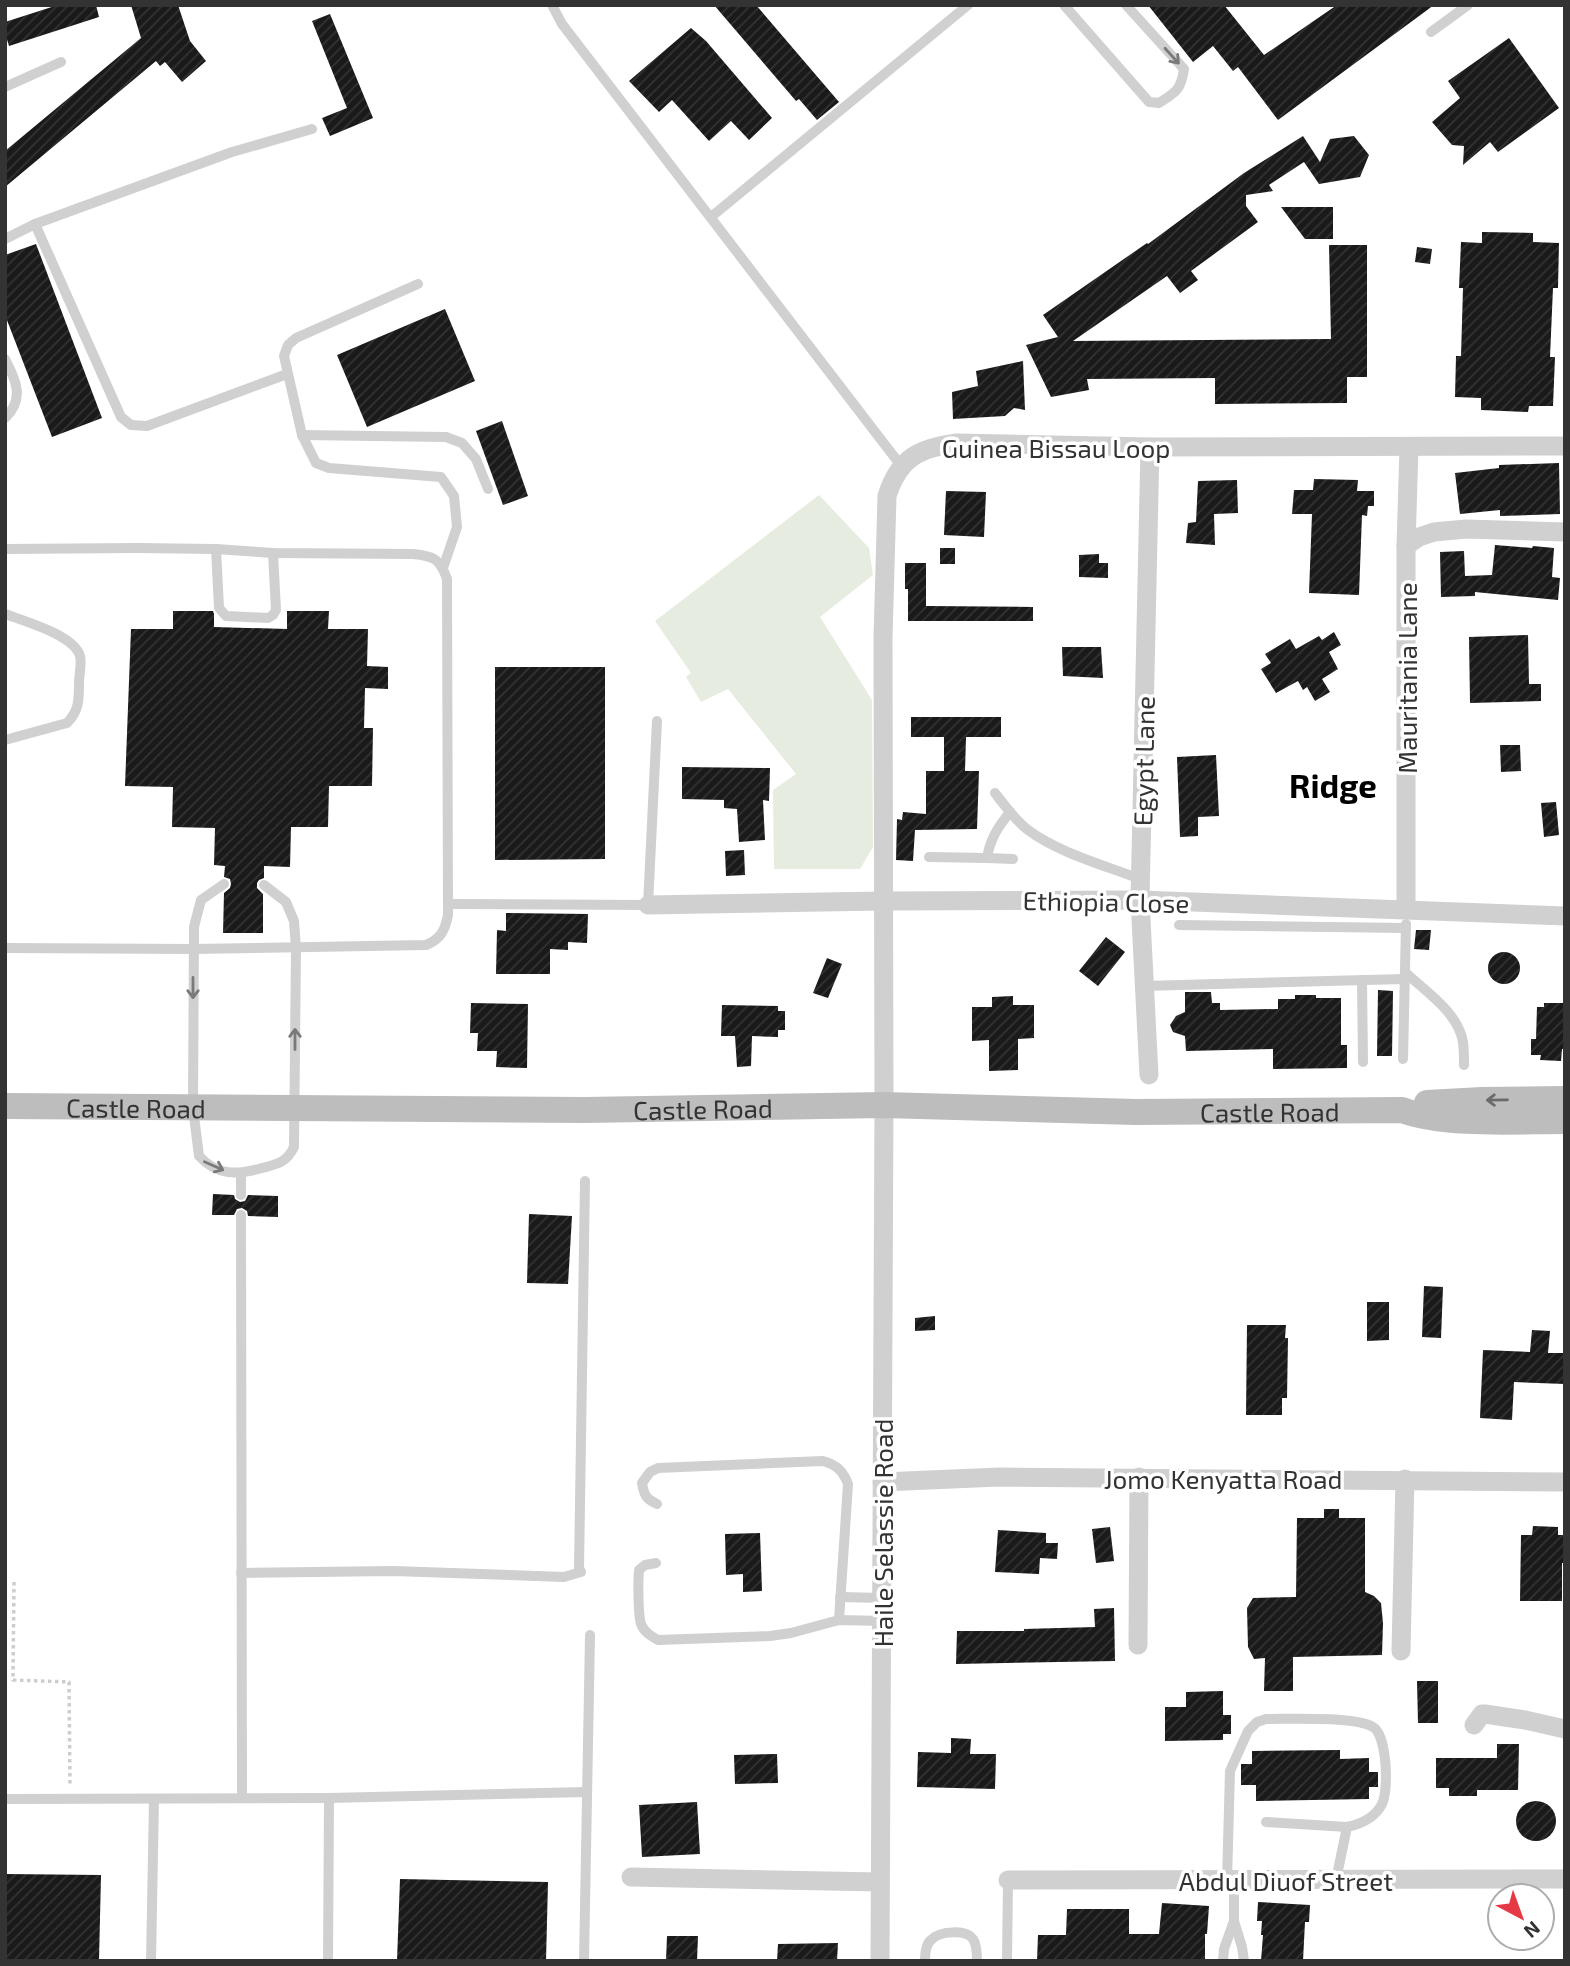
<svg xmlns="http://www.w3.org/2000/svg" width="1570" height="1966" font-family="'Exo 2',sans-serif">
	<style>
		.pitch { fill: #e6ecdf }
		.building { fill: url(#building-hatch) }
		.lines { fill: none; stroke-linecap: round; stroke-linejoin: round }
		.path { stroke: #cdcdcd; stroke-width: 3.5; stroke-dasharray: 3.5 3.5; stroke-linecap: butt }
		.lane { stroke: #d0d0d0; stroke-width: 10 }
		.street { stroke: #d0d0d0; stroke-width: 19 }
		.secondary { stroke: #bdbdbd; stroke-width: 26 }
		.oneway { stroke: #7a7a7a }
		.oneway2 { stroke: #6a6a6a }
		.labels { text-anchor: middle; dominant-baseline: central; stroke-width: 7; stroke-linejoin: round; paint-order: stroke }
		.street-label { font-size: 26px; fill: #333; stroke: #fff }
		.district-label { font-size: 33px; font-weight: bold; fill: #000; stroke: #fff }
	</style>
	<defs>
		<pattern id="building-hatch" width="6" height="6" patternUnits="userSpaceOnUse" patternTransform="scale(1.75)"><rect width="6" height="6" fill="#1a1a1a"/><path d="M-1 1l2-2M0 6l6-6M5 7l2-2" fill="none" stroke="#333"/></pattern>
	</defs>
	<rect width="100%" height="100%" fill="#fff"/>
	<polygon class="pitch" points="819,495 869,548 873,575 820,617 872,700 873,847 860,869 774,869 773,790 796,774 728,689 701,702 686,677 691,673 655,621"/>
	<g class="building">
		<polygon points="58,5 96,5 99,17 9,46 5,33 5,22"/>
		<polygon points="131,5 178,5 190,41 206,61 182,82 165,62 160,66 156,61 5,187 5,151 141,38"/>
		<polygon points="714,5 756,5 839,102 817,120 799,99 796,101"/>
		<polygon points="1148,5 1224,5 1264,55 1337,5 1434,5 1278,120 1238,67 1233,71 1213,46 1193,62"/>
		<polygon points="330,14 373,118 330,136 322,118 347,108 312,21"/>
		<polygon points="691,28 706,41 772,118 749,140 731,121 709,141 672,100 659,112 629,81"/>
		<polygon points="1509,38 1559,108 1498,152 1490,142 1463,165 1464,146 1452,145 1432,122 1460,98 1448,81"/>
		<polygon points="1303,136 1320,162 1330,139 1354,136 1369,155 1360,177 1319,184 1304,162 1269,185 1273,191 1246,195 1246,206 1258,222 1191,271 1198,280 1180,293 1167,276 1073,341 1331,339 1329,245 1367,245 1367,377 1347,377 1347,403 1215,404 1215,378 1087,379 1089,390 1051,397 1026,345 1058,337 1043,315 1147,243 1148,244 1244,173"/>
		<polygon points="1281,207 1333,207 1333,239 1305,239"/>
		<polygon points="1482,232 1533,233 1533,242 1559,243 1558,288 1553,288 1550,357 1555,357 1553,406 1529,406 1528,412 1481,410 1481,398 1455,397 1456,356 1461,356 1463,288 1459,288 1461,242 1482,243"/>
		<polygon points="36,244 102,418 52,437 5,315 5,255"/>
		<polygon points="1417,247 1432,249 1430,264 1415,262"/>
		<polygon points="445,309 475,381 367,427 337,355"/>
		<polygon points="1023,361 1025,410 1014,408 1005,416 953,419 952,392 978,386 976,371"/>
		<polygon points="502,421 528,496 503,505 476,431"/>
		<polygon points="1559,463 1560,514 1500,516 1500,510 1460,514 1455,473 1499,468 1499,465"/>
		<polygon points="1314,479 1358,480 1357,491 1374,491 1374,506 1368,506 1367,516 1362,515 1359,595 1309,593 1312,514 1292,514 1294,490 1313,490"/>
		<polygon points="1237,480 1238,513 1214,514 1215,545 1186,543 1188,523 1196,522 1198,481"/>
		<polygon points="946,491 986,492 984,537 944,535"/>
		<polygon points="1495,545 1532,548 1533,546 1554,548 1552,577 1560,578 1558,600 1475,592 1475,596 1441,597 1440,552 1464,551 1465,576 1492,575"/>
		<rect x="940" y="548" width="15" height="16"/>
		<polygon points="1099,554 1099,563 1108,563 1108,578 1079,577 1079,555"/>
		<polygon points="905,563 926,563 926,606 1033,607 1033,621 908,621 908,589 905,589"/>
		<polygon points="173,611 213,611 214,614 214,627 287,629 287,611 329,611 328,629 368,629 367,666 388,667 388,689 365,688 364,728 373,728 372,786 329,786 328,827 291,827 290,867 264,866 264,878 259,880 257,883 257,888 263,894 263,933 223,933 224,893 230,888 231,884 230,879 224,877 225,866 214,865 215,828 172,827 173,787 125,786 131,629 173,629"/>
		<polygon points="1334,632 1341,645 1329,652 1338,669 1322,679 1330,692 1315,701 1307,687 1303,690 1298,681 1276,693 1261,669 1271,663 1265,654 1290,639 1296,649 1319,636 1322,640"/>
		<polygon points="1528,635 1529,684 1541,684 1541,701 1470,703 1469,637"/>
		<polygon points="1062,647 1101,647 1103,678 1063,676"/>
		<polygon points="495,667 605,667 605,859 495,860"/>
		<polygon points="911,717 1001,717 1001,737 966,737 965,771 979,771 977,829 915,830 913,861 896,860 897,819 902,820 903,812 926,814 926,771 944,771 944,737 911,737"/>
		<polygon points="1500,745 1520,745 1521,771 1501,772"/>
		<polygon points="1216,755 1219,816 1198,817 1198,836 1180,837 1177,757"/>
		<polygon points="682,767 770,768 769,801 763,800 765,840 739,842 737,809 724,808 724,800 682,799"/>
		<polygon points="1556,802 1559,835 1544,837 1541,803"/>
		<polygon points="744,850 745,875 726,876 725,851"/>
		<polygon points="506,913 588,914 587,943 568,942 568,950 550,949 550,974 496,974 497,930 506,931"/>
		<polygon points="1416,930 1431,930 1429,950 1414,949"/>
		<polygon points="1106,937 1125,952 1098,986 1079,971"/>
		<circle cx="1504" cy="968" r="16"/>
		<polygon points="827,958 842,964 828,998 813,993"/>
		<polygon points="1378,990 1393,991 1392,1056 1377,1056"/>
		<polygon points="1185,992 1211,992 1212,1003 1220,1003 1220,1010 1278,1009 1278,999 1295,999 1295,995 1316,995 1316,998 1341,998 1341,1045 1347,1045 1347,1068 1273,1069 1273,1049 1186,1051 1185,1036 1173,1032 1170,1025 1176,1016 1185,1012"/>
		<polygon points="1013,996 1013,1005 1034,1005 1034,1038 1018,1039 1018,1070 989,1071 989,1040 972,1041 972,1007 992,1007 992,997"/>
		<polygon points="471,1003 528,1004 527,1068 496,1067 497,1051 477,1051 478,1033 470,1033"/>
		<polygon points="1544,1003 1565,1003 1565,1049 1562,1049 1561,1061 1540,1060 1541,1055 1531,1055 1531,1039 1536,1039 1537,1007 1544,1007"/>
		<polygon points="722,1005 778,1006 778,1011 785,1011 785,1030 778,1030 778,1037 752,1036 751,1066 737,1067 735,1036 721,1036"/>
		<polygon points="213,1194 234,1195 235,1199 240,1202 245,1201 248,1195 278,1196 278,1217 248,1216 247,1211 242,1208 237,1209 234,1215 212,1215"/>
		<polygon points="529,1214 572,1216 568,1284 527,1283"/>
		<polygon points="1424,1286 1443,1287 1441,1338 1422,1337"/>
		<polygon points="1367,1302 1389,1302 1389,1340 1367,1341"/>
		<polygon points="935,1316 935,1330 915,1331 915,1318"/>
		<polygon points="1247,1325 1286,1325 1285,1338 1288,1338 1287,1398 1282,1398 1282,1415 1246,1415"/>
		<polygon points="1532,1330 1550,1331 1548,1353 1565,1353 1565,1384 1514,1382 1512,1420 1480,1418 1483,1350 1530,1352"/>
		<polygon points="1324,1509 1339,1509 1339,1518 1365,1518 1365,1592 1374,1596 1381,1603 1383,1623 1382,1655 1293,1657 1293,1691 1264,1691 1265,1658 1254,1659 1248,1647 1247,1608 1253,1598 1296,1597 1297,1518 1324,1518"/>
		<polygon points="1533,1526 1558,1527 1558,1535 1565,1535 1565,1563 1562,1563 1562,1601 1520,1601 1521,1535 1532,1535"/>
		<polygon points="1110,1527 1114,1561 1096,1563 1092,1529"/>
		<polygon points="998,1530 1046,1533 1046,1543 1058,1543 1057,1559 1040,1558 1039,1574 995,1572"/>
		<polygon points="760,1533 762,1591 743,1592 743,1574 726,1575 725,1534"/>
		<polygon points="1114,1608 1115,1661 956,1664 957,1631 1024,1631 1024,1629 1095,1627 1094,1609"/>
		<polygon points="1417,1681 1438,1681 1438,1723 1418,1723"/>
		<polygon points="1223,1691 1223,1715 1231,1715 1231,1734 1223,1734 1223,1740 1165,1741 1165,1707 1186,1707 1186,1692"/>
		<polygon points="951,1738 971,1739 970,1754 996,1754 995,1789 917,1787 918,1752 951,1753"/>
		<polygon points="1497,1744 1519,1744 1518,1790 1477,1790 1477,1796 1449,1796 1449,1788 1436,1788 1436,1758 1497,1758"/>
		<polygon points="1340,1750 1340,1759 1369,1758 1369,1772 1378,1772 1378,1787 1369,1787 1369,1799 1256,1801 1256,1785 1241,1785 1241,1764 1252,1764 1252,1751"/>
		<polygon points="777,1754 778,1783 735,1784 734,1755"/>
		<circle cx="1536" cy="1821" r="20"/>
		<polygon points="697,1802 700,1854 642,1857 639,1805"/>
		<polygon points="5,1874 101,1875 99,1961 5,1961"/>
		<polygon points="400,1879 548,1882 546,1961 397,1961"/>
		<polygon points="1258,1902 1310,1905 1309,1922 1305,1922 1303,1961 1261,1961 1263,1935 1261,1935 1262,1921 1257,1921"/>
		<polygon points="1162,1903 1209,1906 1207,1934 1205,1934 1205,1961 1037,1961 1038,1935 1066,1935 1067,1909 1129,1909 1129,1934 1159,1934"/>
		<polygon points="667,1936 698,1936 697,1961 666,1961"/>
		<polygon points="838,1943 837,1961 777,1961 778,1944"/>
	</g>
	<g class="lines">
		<polyline class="path" points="14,1582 13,1680 69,1682 70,1786"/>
		<g class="lane">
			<polyline points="552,5 562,24 902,467"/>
			<path d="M 1064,5 L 1149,102 L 1159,103 C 1176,92 1181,90 1184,69 L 1126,5"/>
			<polyline points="1431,32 1468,5"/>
			<polyline points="5,87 61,62"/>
			<polyline points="711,217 968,5"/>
			<polyline points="35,224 121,417 131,425 147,426 287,374"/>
			<polyline points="5,239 35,224 232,152 312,129"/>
			<polyline points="418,284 296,338 288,345 284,356 302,435 316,463 329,468 441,477 454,496 457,527 443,568"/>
			<path d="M 5,359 C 16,380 25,399 5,418"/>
			<polyline points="302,435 446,437 462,443 476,459 488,489"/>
			<path d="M 5,549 L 138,548 L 216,549 L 273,553 L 413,554 C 434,556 440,559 447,579 L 448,915 C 445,930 441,939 426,945 L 193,949 L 5,948"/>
			<polyline points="216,549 219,608 226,616 268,618 273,615 276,610 273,553"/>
			<path d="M 5,614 C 24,621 74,635 80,656 C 82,663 79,675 79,683 C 79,700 79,711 67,723 L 5,740"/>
			<path d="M 995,793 C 1005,806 1015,820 1028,830 C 1059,853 1104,865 1140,879"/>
			<path d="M 929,857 L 987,858 C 990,839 998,827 1010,812"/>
			<polyline points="987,858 1013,859"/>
			<path d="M 224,884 L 201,900 L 194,927 L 193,1108 L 199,1156 C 217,1176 238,1175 262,1168 C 278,1164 287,1162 294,1147 L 296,948 L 294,921 L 286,902 L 264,885"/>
			<polyline points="448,904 648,905 657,721"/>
			<polyline points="1179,925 1405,928"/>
			<path d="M 1405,972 C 1425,991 1458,1012 1463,1042 C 1464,1049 1464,1057 1464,1065"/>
			<polyline points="1362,980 1363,1062"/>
			<polyline points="1144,986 1404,979"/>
			<polyline points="1403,1059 1406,924"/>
			<polyline points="241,1195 241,1174"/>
			<polyline points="241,1215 242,1798"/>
			<path d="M 657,1504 C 646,1499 644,1495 642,1483 L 650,1472 L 658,1468 L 823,1461 C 837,1465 843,1471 848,1484 L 839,1620"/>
			<path d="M 656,1563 L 645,1565 L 639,1570 C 638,1581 638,1615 641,1624 C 644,1632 651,1636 658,1640 L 770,1636 L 791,1633 L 839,1620 L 882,1621"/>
			<polyline points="241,1573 394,1571 564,1577 581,1572 579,1568 585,1181"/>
			<polyline points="840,1597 882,1598"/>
			<polyline points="5,1799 329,1798 587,1792"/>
			<polyline points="1266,1822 1347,1827"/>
			<path d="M 1227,1881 L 1230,1771 L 1248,1731 L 1257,1722 L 1266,1719 C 1291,1719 1354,1716 1373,1727 C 1387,1735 1389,1790 1382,1804 C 1375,1818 1361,1824 1347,1827 L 1336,1880"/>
			<polyline points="1234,1881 1234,1921 1242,1947 1244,1961"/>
			<polyline points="151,1961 154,1799"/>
			<polyline points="328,1961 329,1798"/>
			<polyline points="584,1961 590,1635"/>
			<path d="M 925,1961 C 925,1954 926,1944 931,1940 C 939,1931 966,1929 973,1939 C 977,1945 977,1954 977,1961"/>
			<polyline points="1007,1961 1008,1880"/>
			<polyline points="1223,1961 1224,1949 1234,1921"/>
		</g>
		<g class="street">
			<polyline points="1406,546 1419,537 1434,532 1466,529 1565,532"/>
			<polyline points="648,905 884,901 1140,900 1565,916"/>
			<polyline points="1406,909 1406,546 1409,447"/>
			<polyline points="1149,1075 1140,900 1150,447"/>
			<polyline points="882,1482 999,1477 1565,1482"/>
			<polyline points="1138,1645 1139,1477"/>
			<polyline points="1401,1651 1405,1479"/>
			<polyline points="1474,1725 1482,1714 1485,1714 1525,1720 1565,1729"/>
			<polyline points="631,1877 880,1882"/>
			<polyline points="1008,1880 1565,1879"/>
			<path d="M 880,1961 L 884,1105 L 883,638 L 887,496 C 899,458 919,448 957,443 L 1150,447 L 1565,446"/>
		</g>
		<g class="secondary">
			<polyline points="1427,1103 1482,1100 1565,1099"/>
			<path id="s1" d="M 5,1106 L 585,1110 L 884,1105 L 1136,1112 L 1402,1110 C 1446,1126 1517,1121 1565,1121"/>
		</g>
	</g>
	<defs><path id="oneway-shaft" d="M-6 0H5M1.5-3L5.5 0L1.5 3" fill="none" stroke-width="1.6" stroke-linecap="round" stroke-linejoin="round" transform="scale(1.75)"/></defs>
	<g class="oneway">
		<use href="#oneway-shaft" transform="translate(1172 56) rotate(48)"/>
		<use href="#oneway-shaft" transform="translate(193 988) rotate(90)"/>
		<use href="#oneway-shaft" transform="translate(295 1039) rotate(-90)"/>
		<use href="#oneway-shaft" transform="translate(214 1166) rotate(24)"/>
	</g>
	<use class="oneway2" href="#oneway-shaft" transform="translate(1497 1100) rotate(179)"/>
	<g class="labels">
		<g class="street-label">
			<text x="1056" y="447">Guinea Bissau Loop</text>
			<text transform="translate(1406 678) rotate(-90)">Mauritania Lane</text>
			<text transform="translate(1143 761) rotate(-89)">Egypt Lane</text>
			<text transform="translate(1106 901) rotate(1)">Ethiopia Close</text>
			<text stroke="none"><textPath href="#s1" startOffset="131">Castle Road</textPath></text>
			<text stroke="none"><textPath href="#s1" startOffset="698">Castle Road</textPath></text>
			<text stroke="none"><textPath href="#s1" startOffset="1265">Castle Road</textPath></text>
			<text x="1223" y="1478">Jomo Kenyatta Road</text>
			<text transform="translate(882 1533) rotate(-90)">Haile Selassie Road</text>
			<text x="1286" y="1880">Abdul Diuof Street</text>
		</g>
		<g class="district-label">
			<text x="1333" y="785">Ridge</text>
		</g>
	</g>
	<rect width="1570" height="1966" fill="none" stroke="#333333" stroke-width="14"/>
	<g transform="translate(1521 1917) rotate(139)"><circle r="33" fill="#ffffff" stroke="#adadad" stroke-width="2"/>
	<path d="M0-5L12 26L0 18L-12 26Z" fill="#e63946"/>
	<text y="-10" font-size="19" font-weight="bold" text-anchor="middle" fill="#333333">N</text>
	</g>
</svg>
